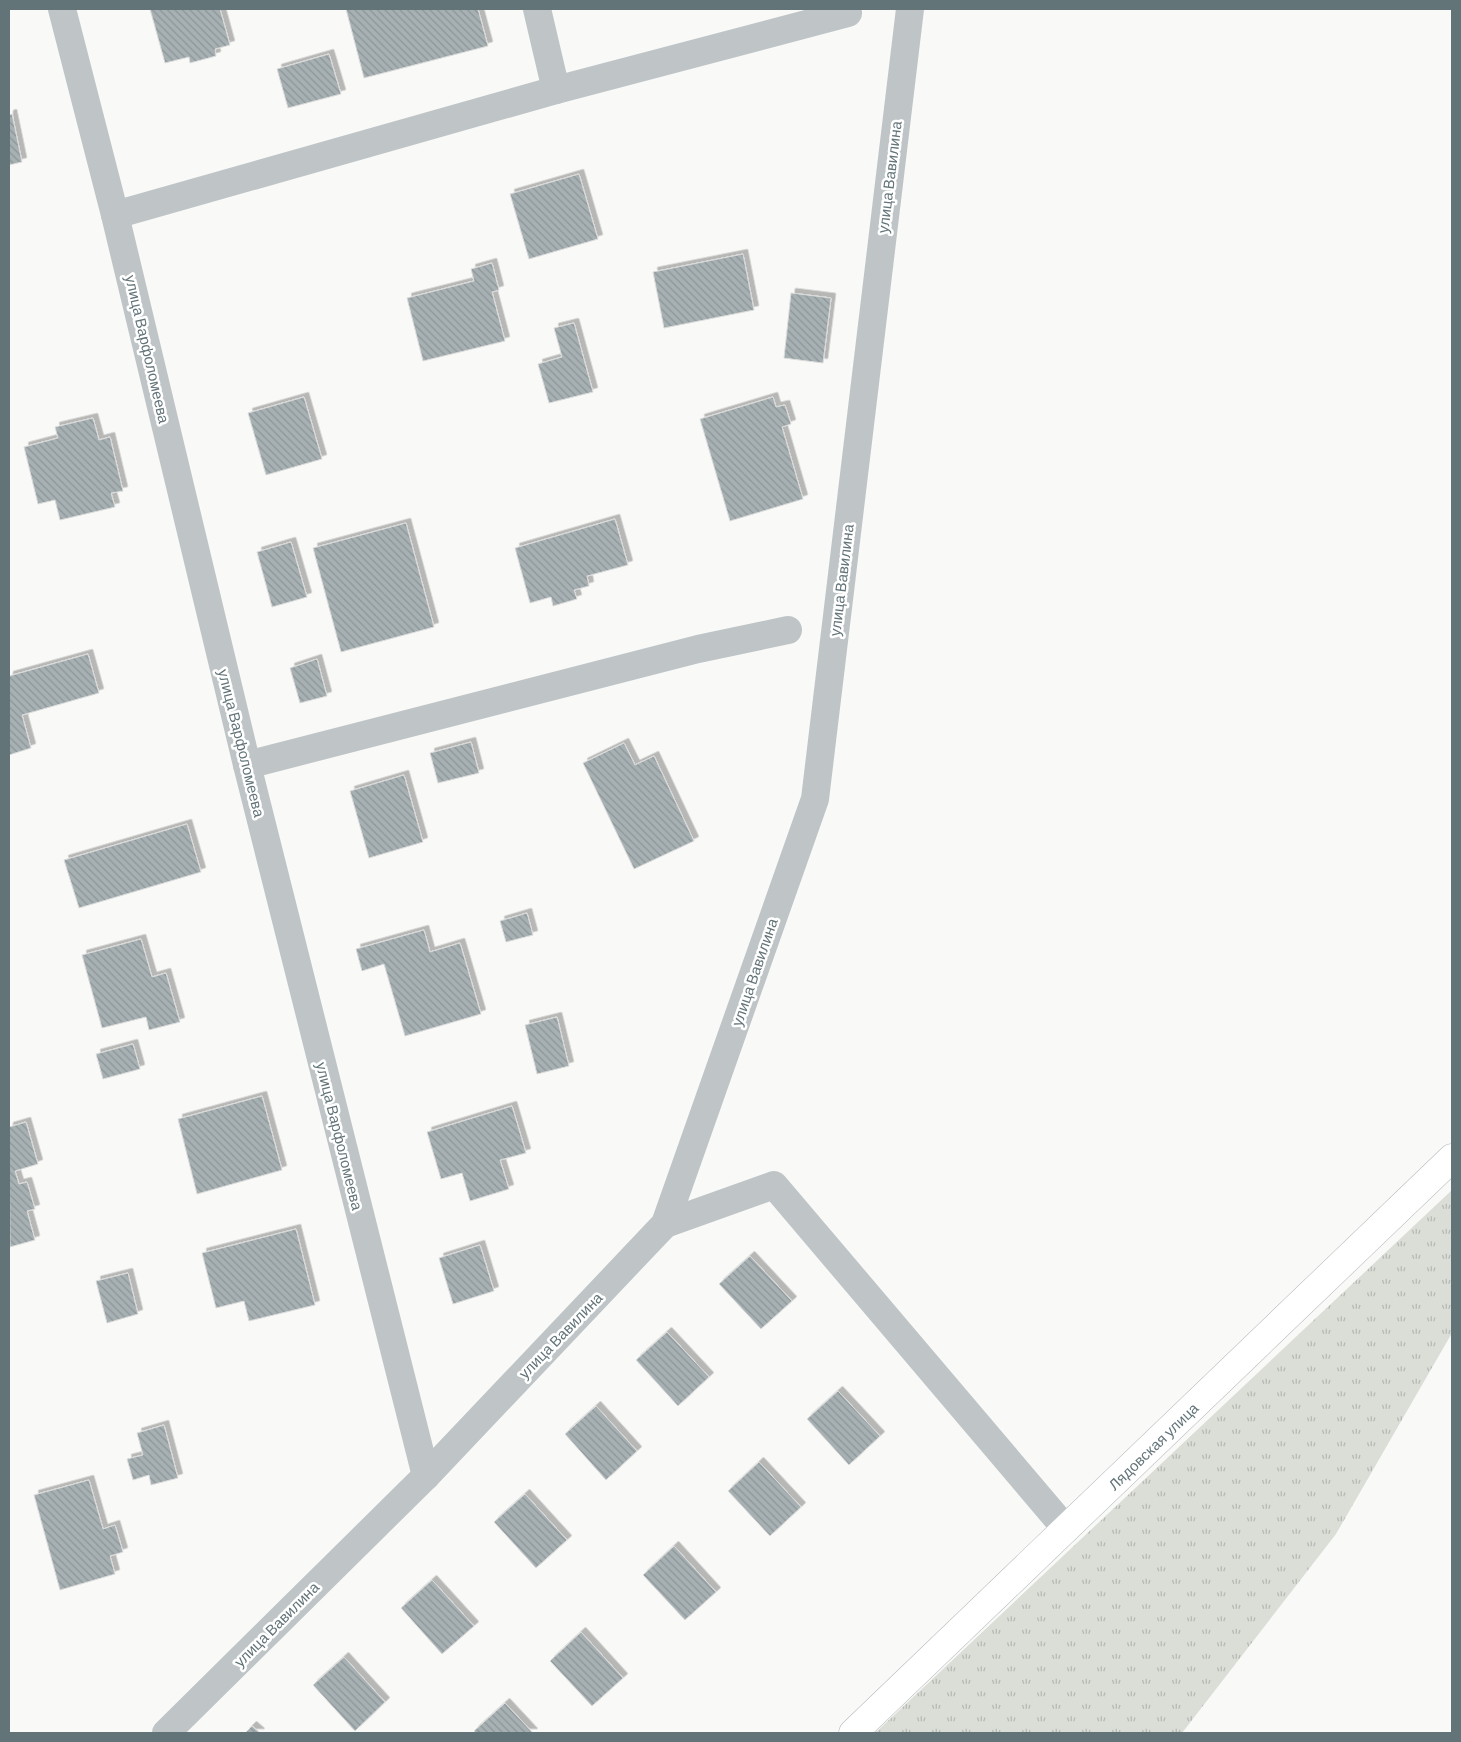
<svg xmlns="http://www.w3.org/2000/svg" width="1461" height="1742" font-family="Barlow,sans-serif">
	<style>
		.grass { fill: url(#grass-tufts) }
		.building { fill: url(#building-back-hatch); stroke: #dbdbda; filter: url(#shadow) }
		.lines { fill: none; stroke-linecap: round; stroke-linejoin: round }
		.major-casing { stroke: #b3b9bb; stroke-width: 29 }
		.minor { stroke: #bfc5c7; stroke-width: 28 }
		.major { stroke: #fff; stroke-width: 28 }
		.labels { text-anchor: middle; dominant-baseline: central; stroke-width: 5; stroke-linejoin: round; paint-order: stroke }
		.street-label { font-size: 15px; fill: #637479; stroke: #fff }
	</style>
	<defs>
		<pattern id="grass-tufts" width="24" height="20" patternUnits="userSpaceOnUse" patternTransform="scale(1.25)"><rect width="24" height="20" fill="#dbded7"/><path d="M3 7l-1-3M5 7V3M7 7l1-3M15 17l-1-3M17 17v-4M19 17l1-3" fill="none" stroke="#b5b9b3"/></pattern>
		<pattern id="building-back-hatch" width="6" height="6" patternUnits="userSpaceOnUse" patternTransform="scale(1.25)"><rect width="6" height="6" fill="#a7b1b4"/><path d="M-1 5l2 2M0 0l6 6M5-1l2 2" fill="none" stroke="#8c9597"/></pattern>
		<filter id="shadow"><feDropShadow dx="4.5" dy="-4.5" stdDeviation="0" flood-color="#0004"/></filter>
	</defs>
	<rect width="100%" height="100%" fill="#f9f9f8"/>
	<polygon class="grass" points="1452,1190 1452,1333 1336,1534 1182,1733 875,1733"/>
	<g class="building">
		<polygon points="150,9 220,9 230,45 215,49 216,56 190,63 189,57 165,63"/>
		<polygon points="346,9 478,9 488,46 364,78"/>
		<polygon points="329,54 341,94 288,108 277,69"/>
		<polygon points="12,114 22,162 9,165 9,115"/>
		<polygon points="579,174 598,239 529,259 510,194"/>
		<polygon points="743,254 754,310 664,328 653,272"/>
		<polygon points="492,263 499,290 492,292 505,341 423,361 407,298 474,281 471,269"/>
		<polygon points="791,293 831,298 823,363 784,358"/>
		<polygon points="574,323 593,392 549,403 538,364 562,357 554,328"/>
		<polygon points="304,397 322,459 266,475 248,413"/>
		<polygon points="773,397 776,407 785,405 791,424 782,427 803,499 730,521 700,419"/>
		<polygon points="93,418 99,440 110,437 123,491 111,493 115,507 60,520 55,500 38,504 24,447 58,438 55,427"/>
		<polygon points="615,519 628,565 587,576 589,586 574,590 577,599 553,606 551,597 530,603 515,548"/>
		<polygon points="406,523 434,627 341,652 313,548"/>
		<polygon points="291,542 307,597 272,607 257,552"/>
		<polygon points="88,654 99,693 22,715 31,748 9,755 9,676"/>
		<polygon points="317,659 327,696 300,703 290,668"/>
		<polygon points="471,742 479,773 438,783 430,753"/>
		<polygon points="624,743 635,765 654,756 694,841 634,869 583,763"/>
		<polygon points="404,775 423,842 369,858 350,791"/>
		<polygon points="187,824 201,872 79,908 64,860"/>
		<polygon points="527,913 533,935 506,942 500,921"/>
		<polygon points="424,930 430,952 460,943 481,1014 405,1036 384,964 362,971 356,949"/>
		<polygon points="141,939 152,977 166,973 180,1022 149,1030 146,1017 102,1028 82,955"/>
		<polygon points="557,1017 569,1066 537,1074 525,1025"/>
		<polygon points="133,1044 140,1069 103,1079 96,1054"/>
		<polygon points="262,1096 282,1170 197,1194 178,1119"/>
		<polygon points="512,1106 526,1153 500,1160 509,1189 470,1201 462,1173 441,1179 427,1132"/>
		<polygon points="26,1122 38,1164 15,1171 19,1184 27,1182 35,1209 27,1211 35,1240 10,1247 9,1127"/>
		<polygon points="296,1229 315,1305 249,1321 244,1301 216,1308 202,1253"/>
		<polygon points="480,1245 494,1291 453,1304 439,1258"/>
		<polygon points="750,1256 792,1301 761,1329 719,1284"/>
		<polygon points="128,1273 138,1314 107,1323 96,1281"/>
		<polygon points="667,1332 709,1377 678,1406 636,1360"/>
		<polygon points="838,1391 880,1436 849,1465 807,1419"/>
		<polygon points="596,1406 637,1451 606,1480 565,1434"/>
		<polygon points="164,1425 178,1478 151,1485 149,1475 133,1480 127,1459 143,1455 137,1433"/>
		<polygon points="759,1462 801,1507 770,1536 728,1491"/>
		<polygon points="89,1480 103,1529 115,1525 123,1552 110,1556 115,1574 60,1590 34,1495"/>
		<polygon points="525,1494 567,1540 536,1568 494,1522"/>
		<polygon points="674,1546 716,1592 685,1620 643,1575"/>
		<polygon points="432,1580 474,1626 442,1654 401,1608"/>
		<polygon points="581,1632 623,1678 592,1706 550,1661"/>
		<polygon points="344,1657 385,1702 355,1731 313,1685"/>
		<polygon points="505,1703 533,1733 476,1733 474,1731"/>
		<polygon points="252,1726 260,1733 245,1733"/>
	</g>
	<g class="lines">
		<defs>
			<polyline id="major" points="853,1733 1452,1158"/>
		</defs>
		<use href="#major" class="major-casing"/>
		<g class="minor">
			<polyline points="62,9 115,215 247,765 426,1476"/>
			<polyline points="537,9 556,90"/>
			<polyline points="115,215 556,90 848,13"/>
			<polyline points="247,765 698,649 788,630"/>
			<polyline points="665,1224 774,1185 1066,1529"/>
			<polyline points="166,1733 426,1476 665,1224 815,799 910,9"/>
		</g>
		<use href="#major" class="major"/>
	</g>
	<g class="labels">
		<g class="street-label">
			<text transform="translate(889 177) rotate(-83)">улица Вавилина</text>
			<text transform="translate(148 349) rotate(77)">улица Варфоломеева</text>
			<text transform="translate(841 580) rotate(-83)">улица Вавилина</text>
			<text transform="translate(242 743) rotate(76)">улица Варфоломеева</text>
			<text transform="translate(754 972) rotate(-71)">улица Вавилина</text>
			<text transform="translate(340 1136) rotate(76)">улица Варфоломеева</text>
			<text transform="translate(560 1335) rotate(-46)">улица Вавилина</text>
			<text transform="translate(1153 1446) rotate(-44)">Лядовская улица</text>
			<text transform="translate(276 1624) rotate(-45)">улица Вавилина</text>
		</g>
	</g>
	<rect width="1461" height="1742" fill="none" stroke="#637479" stroke-width="20"/>
</svg>
